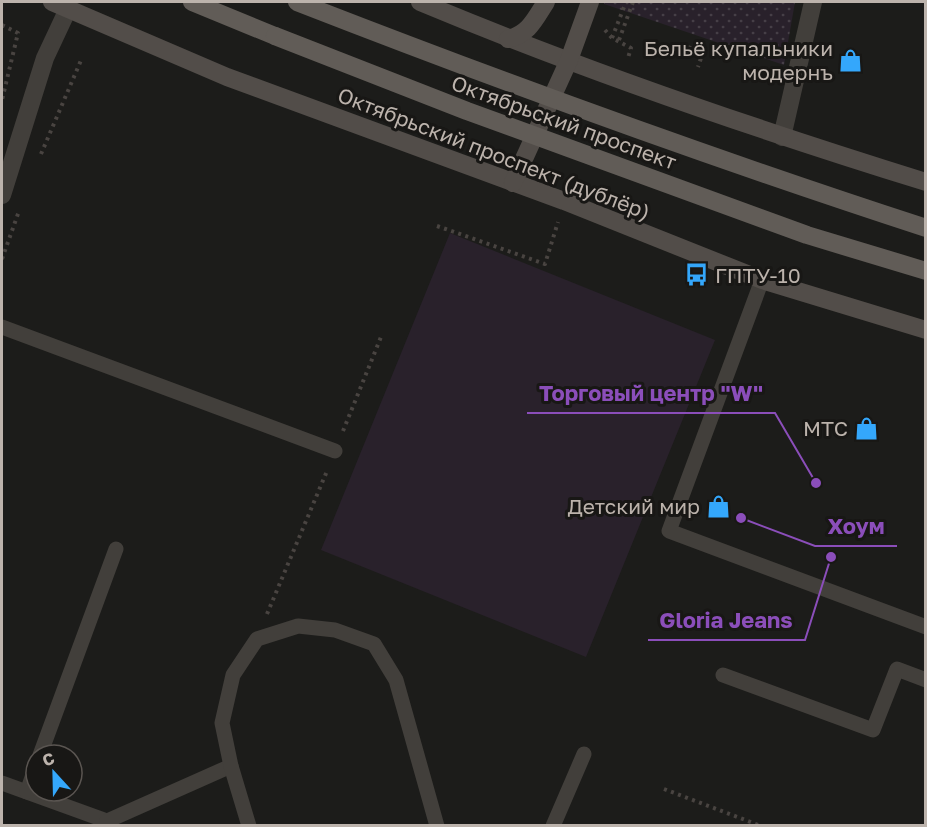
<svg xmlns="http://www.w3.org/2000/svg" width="927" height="827" font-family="'Golos Text',sans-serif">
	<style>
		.grass { fill: url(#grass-dots) }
		.green { fill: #29212b }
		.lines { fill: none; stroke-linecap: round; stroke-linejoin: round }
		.path { stroke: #494441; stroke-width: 4; stroke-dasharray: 3 4.5; stroke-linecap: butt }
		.service { stroke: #423f3b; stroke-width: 15 }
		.minor { stroke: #423f3b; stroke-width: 18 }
		.tertiary { stroke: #423f3b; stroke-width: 18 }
		.secondary { stroke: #524d49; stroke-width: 18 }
		.primary { stroke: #615c57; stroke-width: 18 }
		.primary-bridge { stroke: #615c57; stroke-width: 18 }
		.labels { text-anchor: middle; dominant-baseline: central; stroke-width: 6; stroke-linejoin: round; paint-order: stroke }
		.poi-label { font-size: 21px; fill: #bcb3ac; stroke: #181715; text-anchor: end }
		.street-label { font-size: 21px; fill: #bcb3ac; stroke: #181715 }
		.leader { fill: none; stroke: #8b4eba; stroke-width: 2 }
		.callout-dot { fill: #8b4eba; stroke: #181715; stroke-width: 2 }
		.callout-label { font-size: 22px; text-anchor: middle; font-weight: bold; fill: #8b4eba; stroke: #181715; stroke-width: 6; stroke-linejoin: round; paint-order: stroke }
	</style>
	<defs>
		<pattern id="grass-dots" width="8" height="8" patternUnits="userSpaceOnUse" patternTransform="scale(1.5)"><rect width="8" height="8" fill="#29212b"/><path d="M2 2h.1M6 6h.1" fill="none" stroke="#463f47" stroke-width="1.8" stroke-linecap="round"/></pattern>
	</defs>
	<rect width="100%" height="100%" fill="#1c1c1a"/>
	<polygon class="grass" points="604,2 795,2 784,65 604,4"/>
	<polygon class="green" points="450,233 715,340 586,657 321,550"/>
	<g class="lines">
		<g class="path">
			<polyline points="2,25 18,33 2,100"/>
			<polyline points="605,30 612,38 631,48 628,58"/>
			<polyline points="612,38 626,2"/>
			<polyline points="619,40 633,2"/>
			<polyline points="681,45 703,52 698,67"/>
			<polyline points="41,154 82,58"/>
			<polyline points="437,226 545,264 558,222"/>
			<polyline points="2,259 19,211"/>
			<polyline points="343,431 381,337"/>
			<polyline points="267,614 327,471"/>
			<polyline points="664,789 761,826"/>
		</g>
		<g class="service">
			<polyline points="762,280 669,531 926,627"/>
			<polyline points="2,327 335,451"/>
			<polyline points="723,675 873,730 897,669 926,680"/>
			<polyline points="40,755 116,549"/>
			<polyline points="2,783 107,821 106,826"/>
			<polyline points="27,792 36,766"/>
			<polyline points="107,821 231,766"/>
			<polyline points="249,826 231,766 222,723 233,675 257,639 298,626 335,630 374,644 396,680 437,826"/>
			<polyline points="553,826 584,754"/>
		</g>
		<polyline class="minor" points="782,137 813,2"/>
		<polyline class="tertiary" points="2,195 45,58 68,9"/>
		<g class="secondary">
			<polyline points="52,2 227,77 564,201 762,280 926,330"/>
			<path d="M 420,2 C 585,71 755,129 926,182"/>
			<path d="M 508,39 C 529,34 535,19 546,2"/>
			<polyline points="513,183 569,60 590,2"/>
		</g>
		<polyline class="primary" points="192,2 275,36"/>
		<g class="primary-bridge">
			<path d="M 297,2 C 505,83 714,159 926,228"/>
			<polyline points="275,36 467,111 807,235 926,271"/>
		</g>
	</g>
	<defs>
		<symbol id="shop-bare" viewBox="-9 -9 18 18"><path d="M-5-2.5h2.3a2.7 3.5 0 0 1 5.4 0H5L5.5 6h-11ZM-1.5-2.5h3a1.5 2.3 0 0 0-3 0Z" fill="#34a7fb" stroke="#181715" stroke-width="2.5" paint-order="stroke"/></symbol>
		<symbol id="bus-bare" viewBox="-9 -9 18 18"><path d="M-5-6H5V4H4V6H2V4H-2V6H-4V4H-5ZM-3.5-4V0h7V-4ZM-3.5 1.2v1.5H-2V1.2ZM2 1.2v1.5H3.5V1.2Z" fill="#34a7fb" stroke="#181715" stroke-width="2.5" paint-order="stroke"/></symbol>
	</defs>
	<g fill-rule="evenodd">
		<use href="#shop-bare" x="834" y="44" width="33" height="33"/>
		<use href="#bus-bare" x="680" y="258" width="33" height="33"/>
		<use href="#shop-bare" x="850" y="412" width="33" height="33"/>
		<use href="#shop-bare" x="702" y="490" width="33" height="33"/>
	</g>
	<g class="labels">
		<g class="poi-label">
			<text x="833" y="48">Бельё купальники<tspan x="833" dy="24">модернъ</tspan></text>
			<text x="715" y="275" text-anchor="start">ГПТУ-10</text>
			<text x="848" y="428">МТС</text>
			<text x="700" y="506">Детский мир</text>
		</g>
		<g class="street-label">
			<text transform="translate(564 122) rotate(20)">Октябрьский проспект</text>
			<text transform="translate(494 153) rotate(21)">Октябрьский проспект (дублёр)</text>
		</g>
	</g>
	<path class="leader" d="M816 483L775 413H527M741 518L815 546H897M831 557L805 640H648"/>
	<g class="callout-dot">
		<circle cx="816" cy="483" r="6"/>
		<circle cx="741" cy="518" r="6"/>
		<circle cx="831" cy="557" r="6"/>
	</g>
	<g class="callout-label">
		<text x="651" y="401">Торговый центр "W"</text>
		<text x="856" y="534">Хоум</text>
		<text x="726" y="628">Gloria Jeans</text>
	</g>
	<rect width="927" height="827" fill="none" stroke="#bcb3ac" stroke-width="6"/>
	<g transform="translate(54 773) rotate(338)"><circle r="28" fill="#181715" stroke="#5a5551" stroke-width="1.5"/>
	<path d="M0-4.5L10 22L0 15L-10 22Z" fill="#34a7fb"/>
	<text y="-9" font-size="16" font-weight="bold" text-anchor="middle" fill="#bcb3ac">С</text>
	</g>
</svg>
